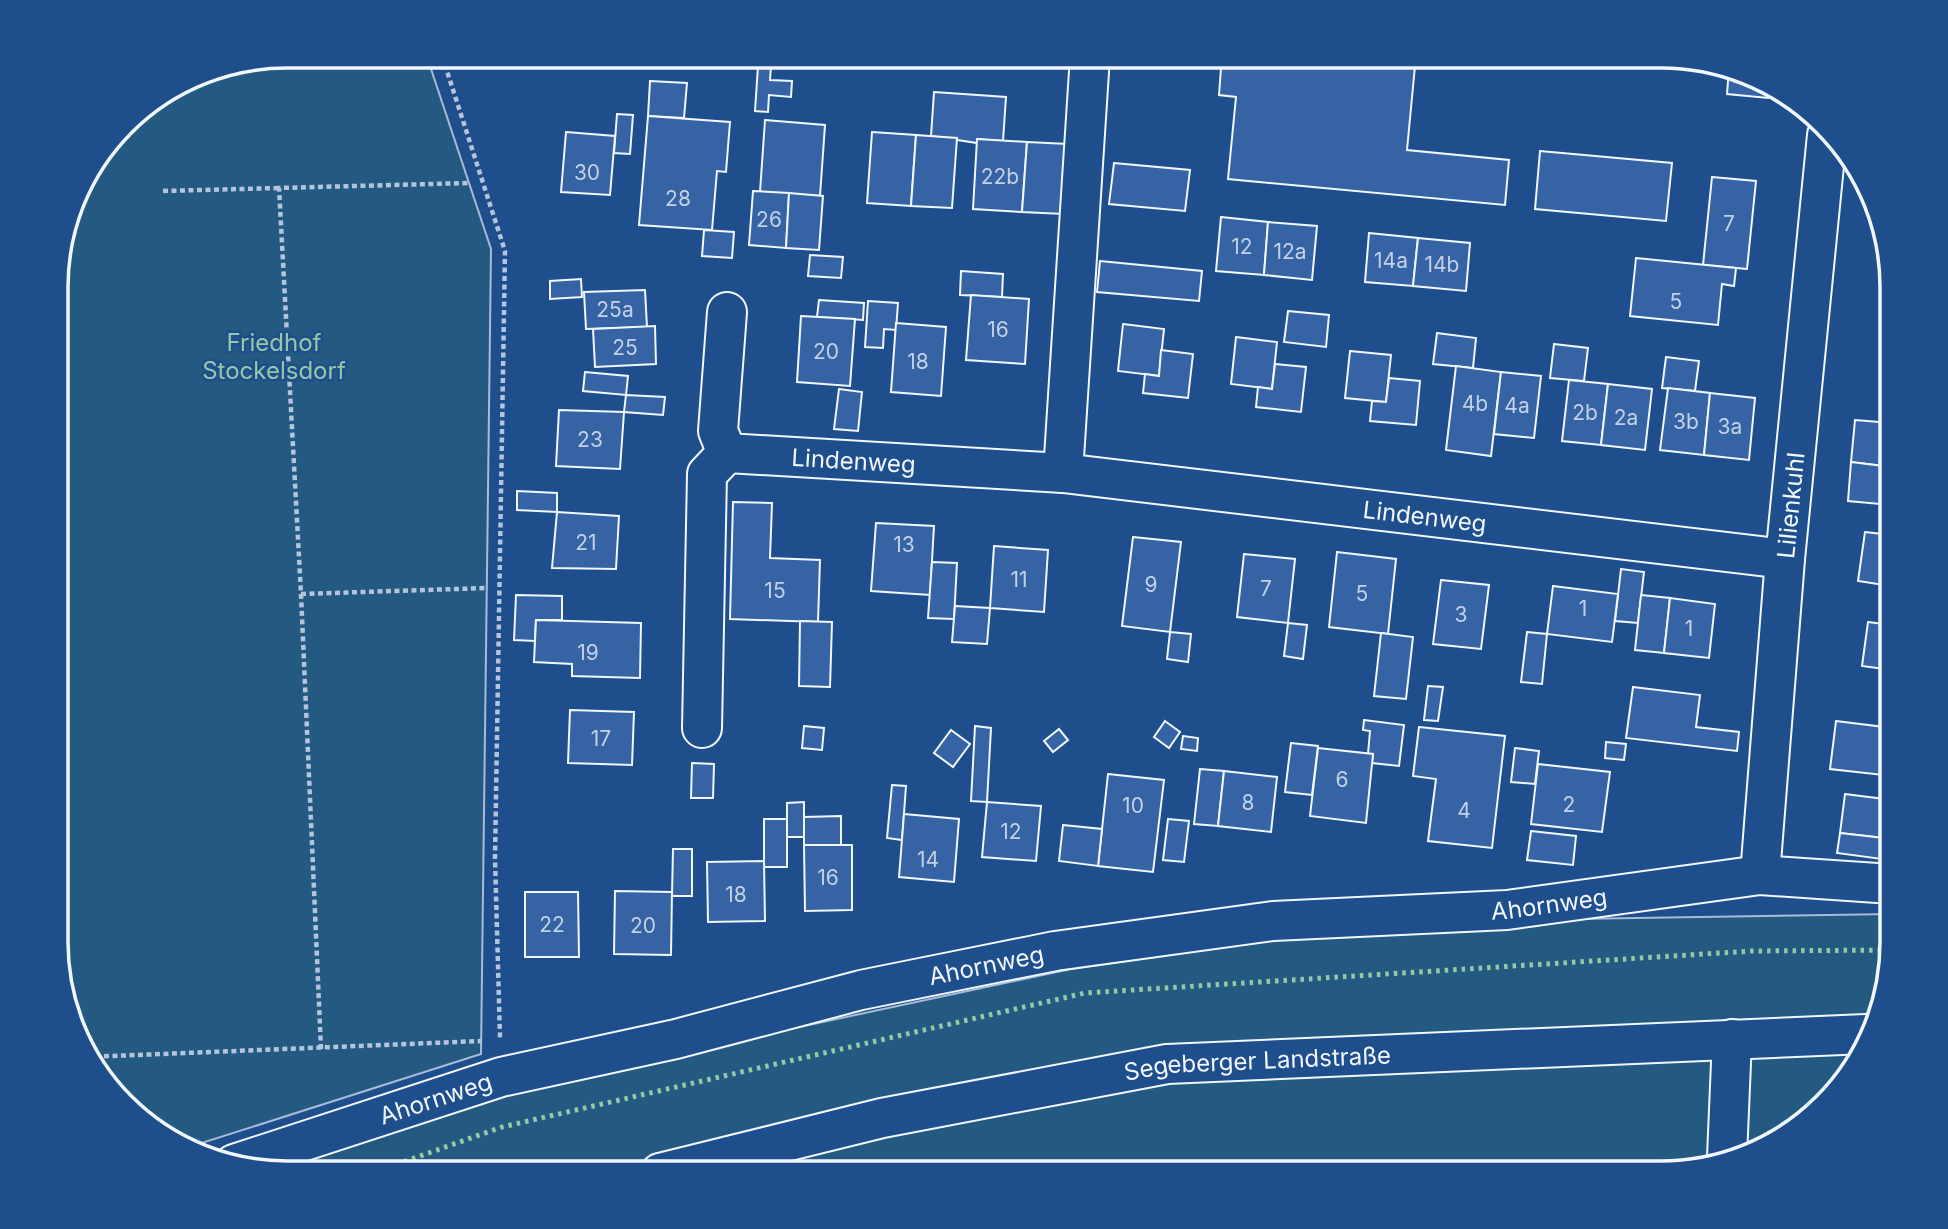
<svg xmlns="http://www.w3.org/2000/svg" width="1948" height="1229" font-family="Inter,sans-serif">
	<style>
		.green { fill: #245a82; stroke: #a8bbd7; stroke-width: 2 }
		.building { fill: #3563a3; stroke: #f2f6ff; stroke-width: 2 }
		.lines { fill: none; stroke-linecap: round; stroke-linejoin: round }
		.minor-casing { stroke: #f2f6ff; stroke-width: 42 }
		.major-casing { stroke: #f2f6ff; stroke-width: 42 }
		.path { stroke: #b3c4dc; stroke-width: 4.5; stroke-dasharray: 5 3.5; stroke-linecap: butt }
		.minor { stroke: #1f4e8c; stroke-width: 38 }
		.major { stroke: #1f4e8c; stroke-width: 38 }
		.hedge { stroke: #97c8a6; stroke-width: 5; stroke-dasharray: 3.5 5; stroke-linecap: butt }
		.labels { text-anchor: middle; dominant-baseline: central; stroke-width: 5; stroke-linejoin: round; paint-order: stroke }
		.number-label { font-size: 21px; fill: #c3d1e8 }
		.park-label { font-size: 24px; fill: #97c8a6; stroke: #1f4e8c }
		.street-label { font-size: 24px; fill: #f2f6ff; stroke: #1f4e8c }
		.rim { fill: none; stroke: #f2f6ff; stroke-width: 3.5 }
	</style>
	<rect width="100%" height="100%" fill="#1f4e8c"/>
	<g class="green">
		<polygon points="287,56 428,60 491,249 481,1054 186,1148 159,1134 87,1058 58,972 58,257 80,184 134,114 199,73"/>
		<polygon points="1892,914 1892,957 1853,1070 1776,1142 1676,1173 286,1173 253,1167 504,1090 1071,969 1281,939 1572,919"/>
	</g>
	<g class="building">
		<polygon points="1177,56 1344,56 1343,60 1415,66 1407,150 1509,160 1505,205 1228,179 1236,97 1219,95 1221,68 1176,64"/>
		<polygon points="758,66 771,66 770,80 792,81 791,97 769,95 768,112 755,111"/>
		<polygon points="1729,68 1770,86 1768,98 1727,94"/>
		<polygon points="650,81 687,83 684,118 648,116"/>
		<polygon points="934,92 1006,97 1003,141 977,139 977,143 931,136"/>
		<polygon points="617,114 633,115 630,154 614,153"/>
		<polygon points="648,116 730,122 726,172 717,171 712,230 639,225"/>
		<polygon points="765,120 825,125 820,196 760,192"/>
		<polygon points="566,132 615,136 610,195 561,192"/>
		<polygon points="872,132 916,135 911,206 867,203"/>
		<polygon points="916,135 957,138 952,208 911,206"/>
		<polygon points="977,139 1027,142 1022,212 973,209"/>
		<polygon points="1027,142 1068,144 1064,214 1022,212"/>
		<polygon points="1540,151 1672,163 1666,221 1535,209"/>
		<polygon points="1114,163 1190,170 1185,211 1109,204"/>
		<polygon points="1712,177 1756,181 1747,269 1703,265"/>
		<polygon points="753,191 789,193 786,248 749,245"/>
		<polygon points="789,193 823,196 819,250 786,248"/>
		<polygon points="1221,217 1268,222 1264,275 1216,271"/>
		<polygon points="1268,222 1317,226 1312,280 1264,275"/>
		<polygon points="704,230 734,232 732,258 702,256"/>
		<polygon points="1369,233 1418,238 1413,286 1365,282"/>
		<polygon points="1418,238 1470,243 1466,291 1413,286"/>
		<polygon points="810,255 843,257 841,278 808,276"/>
		<polygon points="1636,258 1736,268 1734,286 1722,284 1718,325 1630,316"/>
		<polygon points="1100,261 1202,271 1199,301 1097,292"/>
		<polygon points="961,271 1003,274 1002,297 960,295"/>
		<polygon points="581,279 582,297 550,299 550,281"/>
		<polygon points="645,290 647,327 586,329 584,292"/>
		<polygon points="971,295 1029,299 1025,364 966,360"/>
		<polygon points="819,300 864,303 863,320 817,317"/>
		<polygon points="868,301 898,303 896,330 884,329 883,348 865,347"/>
		<polygon points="1288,311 1329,315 1326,347 1284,342"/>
		<polygon points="801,316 855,319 850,386 797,382"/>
		<polygon points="896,323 946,327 941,396 891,392"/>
		<polygon points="1123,324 1164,329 1159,376 1118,371"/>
		<polygon points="655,326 656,364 595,367 593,329"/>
		<polygon points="1437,333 1476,338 1473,368 1433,364"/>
		<polygon points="1236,337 1277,342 1272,389 1231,384"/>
		<polygon points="1554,344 1588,348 1584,381 1550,378"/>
		<polygon points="1161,350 1193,354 1188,398 1143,393 1145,374 1159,376"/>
		<polygon points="1350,351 1391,355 1386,402 1345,398"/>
		<polygon points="1666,357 1699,361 1695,391 1662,388"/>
		<polygon points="1275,364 1306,367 1301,412 1256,407 1258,387 1272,389"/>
		<polygon points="1456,366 1501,372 1491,456 1446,450"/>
		<polygon points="585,372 628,376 626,395 583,391"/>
		<polygon points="1501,372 1541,376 1534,438 1494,434"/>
		<polygon points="1389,378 1420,381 1416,425 1370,421 1372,401 1386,402"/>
		<polygon points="1569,380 1608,384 1601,445 1562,441"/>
		<polygon points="1608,384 1652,389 1645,450 1601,445"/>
		<polygon points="1668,388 1710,393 1704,455 1660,450"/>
		<polygon points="839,389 862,392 858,431 834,429"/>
		<polygon points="1710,393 1755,398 1749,460 1704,455"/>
		<polygon points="626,395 665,397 663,415 624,412"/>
		<polygon points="559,410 624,412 620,469 556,466"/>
		<polygon points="1855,420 1891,423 1891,467 1851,462"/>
		<polygon points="1851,462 1891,467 1891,505 1848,501"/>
		<polygon points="517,491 557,493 557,512 517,510"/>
		<polygon points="733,502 772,503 770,558 820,560 818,622 730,619"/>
		<polygon points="557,512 619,516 616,569 552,568"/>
		<polygon points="876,523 934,526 930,595 871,591"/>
		<polygon points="1865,532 1891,535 1891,586 1858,581"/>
		<polygon points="1133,537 1181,542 1170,632 1122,626"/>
		<polygon points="994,546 1048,550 1044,612 990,608"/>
		<polygon points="1337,552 1396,559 1388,634 1329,627"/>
		<polygon points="1244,554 1295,559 1288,623 1237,617"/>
		<polygon points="932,562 957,563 954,619 928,618"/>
		<polygon points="1621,569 1644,572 1638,623 1615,621"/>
		<polygon points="1441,580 1489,585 1481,649 1433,644"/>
		<polygon points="1553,586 1618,594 1612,642 1547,634"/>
		<polygon points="516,595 562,596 562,620 536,620 535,641 514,640"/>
		<polygon points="1641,595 1670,598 1664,653 1635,650"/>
		<polygon points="1670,598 1715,604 1709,658 1664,653"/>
		<polygon points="955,606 990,608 987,644 952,642"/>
		<polygon points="536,620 641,623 640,678 572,676 572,664 534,662"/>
		<polygon points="800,621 832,622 830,687 799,686"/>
		<polygon points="1868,622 1892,625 1892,670 1862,666"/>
		<polygon points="1288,623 1307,625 1303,659 1284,656"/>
		<polygon points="1170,632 1191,634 1188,662 1167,659"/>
		<polygon points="1527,632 1547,634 1542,684 1521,682"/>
		<polygon points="1381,633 1413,637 1406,699 1374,696"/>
		<polygon points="1428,686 1443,687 1438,721 1424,720"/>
		<polygon points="1633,687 1700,695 1696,727 1739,732 1737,751 1626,738"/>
		<polygon points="570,710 634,712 632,765 568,763"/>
		<polygon points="1364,720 1404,725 1399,766 1372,763 1373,754 1368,754 1370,731 1363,730"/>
		<polygon points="1165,721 1180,732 1169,748 1154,737"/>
		<polygon points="1836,721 1892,728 1892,776 1830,769"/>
		<polygon points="804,726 824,728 822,750 802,748"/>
		<polygon points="975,726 991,728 987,802 971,801"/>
		<polygon points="1419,727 1505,736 1492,848 1428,841 1436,779 1413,776"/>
		<polygon points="1059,729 1068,740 1053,752 1044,741"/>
		<polygon points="951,730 970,744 953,767 934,753"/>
		<polygon points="1183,736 1198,738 1197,751 1181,749"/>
		<polygon points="1606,742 1626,744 1624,760 1605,758"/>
		<polygon points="1291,743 1318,746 1312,795 1285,792"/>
		<polygon points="1318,748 1373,754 1366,823 1310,816"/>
		<polygon points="1515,748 1539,751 1535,784 1511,782"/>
		<polygon points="692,763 714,764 713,798 691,798"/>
		<polygon points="1538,764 1610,772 1602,832 1531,824"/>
		<polygon points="1200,769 1224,771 1218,826 1194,824"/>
		<polygon points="1224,771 1277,777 1271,832 1218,826"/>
		<polygon points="1108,774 1164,780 1153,872 1098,866"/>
		<polygon points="892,785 906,786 902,840 887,838"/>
		<polygon points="1845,794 1892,800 1892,839 1840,833"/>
		<polygon points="804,802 804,837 787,837 787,803"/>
		<polygon points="987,802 1041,806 1036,861 982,857"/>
		<polygon points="904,814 959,819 954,882 899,877"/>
		<polygon points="841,816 841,845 804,845 804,817"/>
		<rect x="764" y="819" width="23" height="48"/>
		<polygon points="1168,819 1189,821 1184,862 1163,860"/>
		<polygon points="1063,825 1102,829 1098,866 1059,861"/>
		<polygon points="1531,831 1576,836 1573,865 1527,860"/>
		<polygon points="1840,833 1892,839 1889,860 1837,853"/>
		<polygon points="804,845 852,845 852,910 805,911"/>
		<polygon points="673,849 692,849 692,896 672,896"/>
		<polygon points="764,861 765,921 708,922 707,862"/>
		<polygon points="615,891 672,892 671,955 614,954"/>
		<polygon points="525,892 578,892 579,957 525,957"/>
	</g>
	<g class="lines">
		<defs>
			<g id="minor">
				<path id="s1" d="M 727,312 L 718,431 L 727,453 L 1063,473 L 1785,559"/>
				<polyline points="1063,473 1090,56"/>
				<polyline points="702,728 707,474 727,453"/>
				<path id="s2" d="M 1760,875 L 1785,559 L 1827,135"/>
				<polyline points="1727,1157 1732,1039"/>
				<path id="s3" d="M 234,1164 L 501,1077 L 676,1039 L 861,990 L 1055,951 L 1273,921 L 1507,910 L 1760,875 L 1892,884"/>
			</g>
			<g id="major">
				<path id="s4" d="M 660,1173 L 882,1118 L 1167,1064 L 1866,1034"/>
			</g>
		</defs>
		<use href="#minor" class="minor-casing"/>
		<use href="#major" class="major-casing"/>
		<g class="path">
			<polyline points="445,56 445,65 505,251 495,858 500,1038"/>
			<polyline points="163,191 279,188"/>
			<polyline points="301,594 487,588"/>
			<polyline points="321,1049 301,594 279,188 469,183"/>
			<polyline points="87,1057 481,1041"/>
		</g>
		<use href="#minor" class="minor"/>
		<use href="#major" class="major"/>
		<polyline class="hedge" points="372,1173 502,1127 1085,993 1752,951 1892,950"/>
	</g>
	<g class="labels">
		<g class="number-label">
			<text x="587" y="172">30</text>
			<text x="1000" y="176">22b</text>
			<text x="678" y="198">28</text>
			<text x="769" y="219">26</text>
			<text x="1729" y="223">7</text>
			<text x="1242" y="246">12</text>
			<text x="1290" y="251">12a</text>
			<text x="1391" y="260">14a</text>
			<text x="1442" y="264">14b</text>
			<text x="1676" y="301">5</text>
			<text x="615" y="309">25a</text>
			<text x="998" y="329">16</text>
			<text x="625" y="347">25</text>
			<text x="826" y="351">20</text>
			<text x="918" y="361">18</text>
			<text x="1475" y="403">4b</text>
			<text x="1517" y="405">4a</text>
			<text x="1585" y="412">2b</text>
			<text x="1626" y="417">2a</text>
			<text x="1686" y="421">3b</text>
			<text x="1730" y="426">3a</text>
			<text x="590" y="439">23</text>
			<text x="586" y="542">21</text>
			<text x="904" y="544">13</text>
			<text x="1019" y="579">11</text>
			<text x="1151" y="584">9</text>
			<text x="1266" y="588">7</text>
			<text x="775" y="590">15</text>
			<text x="1362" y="593">5</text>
			<text x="1583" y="608">1</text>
			<text x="1461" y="614">3</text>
			<text x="1689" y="628">1</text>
			<text x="588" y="652">19</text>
			<text x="601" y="738">17</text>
			<text x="1342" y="779">6</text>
			<text x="1248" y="802">8</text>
			<text x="1569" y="804">2</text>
			<text x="1133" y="805">10</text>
			<text x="1464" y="810">4</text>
			<text x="1011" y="831">12</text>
			<text x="928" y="859">14</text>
			<text x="828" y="877">16</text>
			<text x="736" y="894">18</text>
			<text x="552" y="924">22</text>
			<text x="643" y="925">20</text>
		</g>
		<g class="park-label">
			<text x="274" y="342">Friedhof<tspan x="274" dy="28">Stockelsdorf</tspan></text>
		</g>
		<g class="street-label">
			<text stroke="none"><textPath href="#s1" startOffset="270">Lindenweg</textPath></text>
			<text stroke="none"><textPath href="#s2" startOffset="371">Lilienkuhl</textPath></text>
			<text stroke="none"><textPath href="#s1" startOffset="844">Lindenweg</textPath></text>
			<text stroke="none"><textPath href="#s3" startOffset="1346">Ahornweg</textPath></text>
			<text stroke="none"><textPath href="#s3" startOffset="779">Ahornweg</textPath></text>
			<text stroke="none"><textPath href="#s4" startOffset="609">Segeberger Landstraße</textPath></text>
			<text stroke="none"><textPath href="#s3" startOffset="212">Ahornweg</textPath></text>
		</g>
	</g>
	<path d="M0 0H1948V1229H0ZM287 68H1661A219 219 0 0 1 1880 287V942A219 219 0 0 1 1661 1161H287A219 219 0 0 1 68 942V287A219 219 0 0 1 287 68Z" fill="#1f4e8c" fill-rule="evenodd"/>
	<path class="rim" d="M287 68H1661A219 219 0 0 1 1880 287V942A219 219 0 0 1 1661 1161H287A219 219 0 0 1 68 942V287A219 219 0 0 1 287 68Z"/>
</svg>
